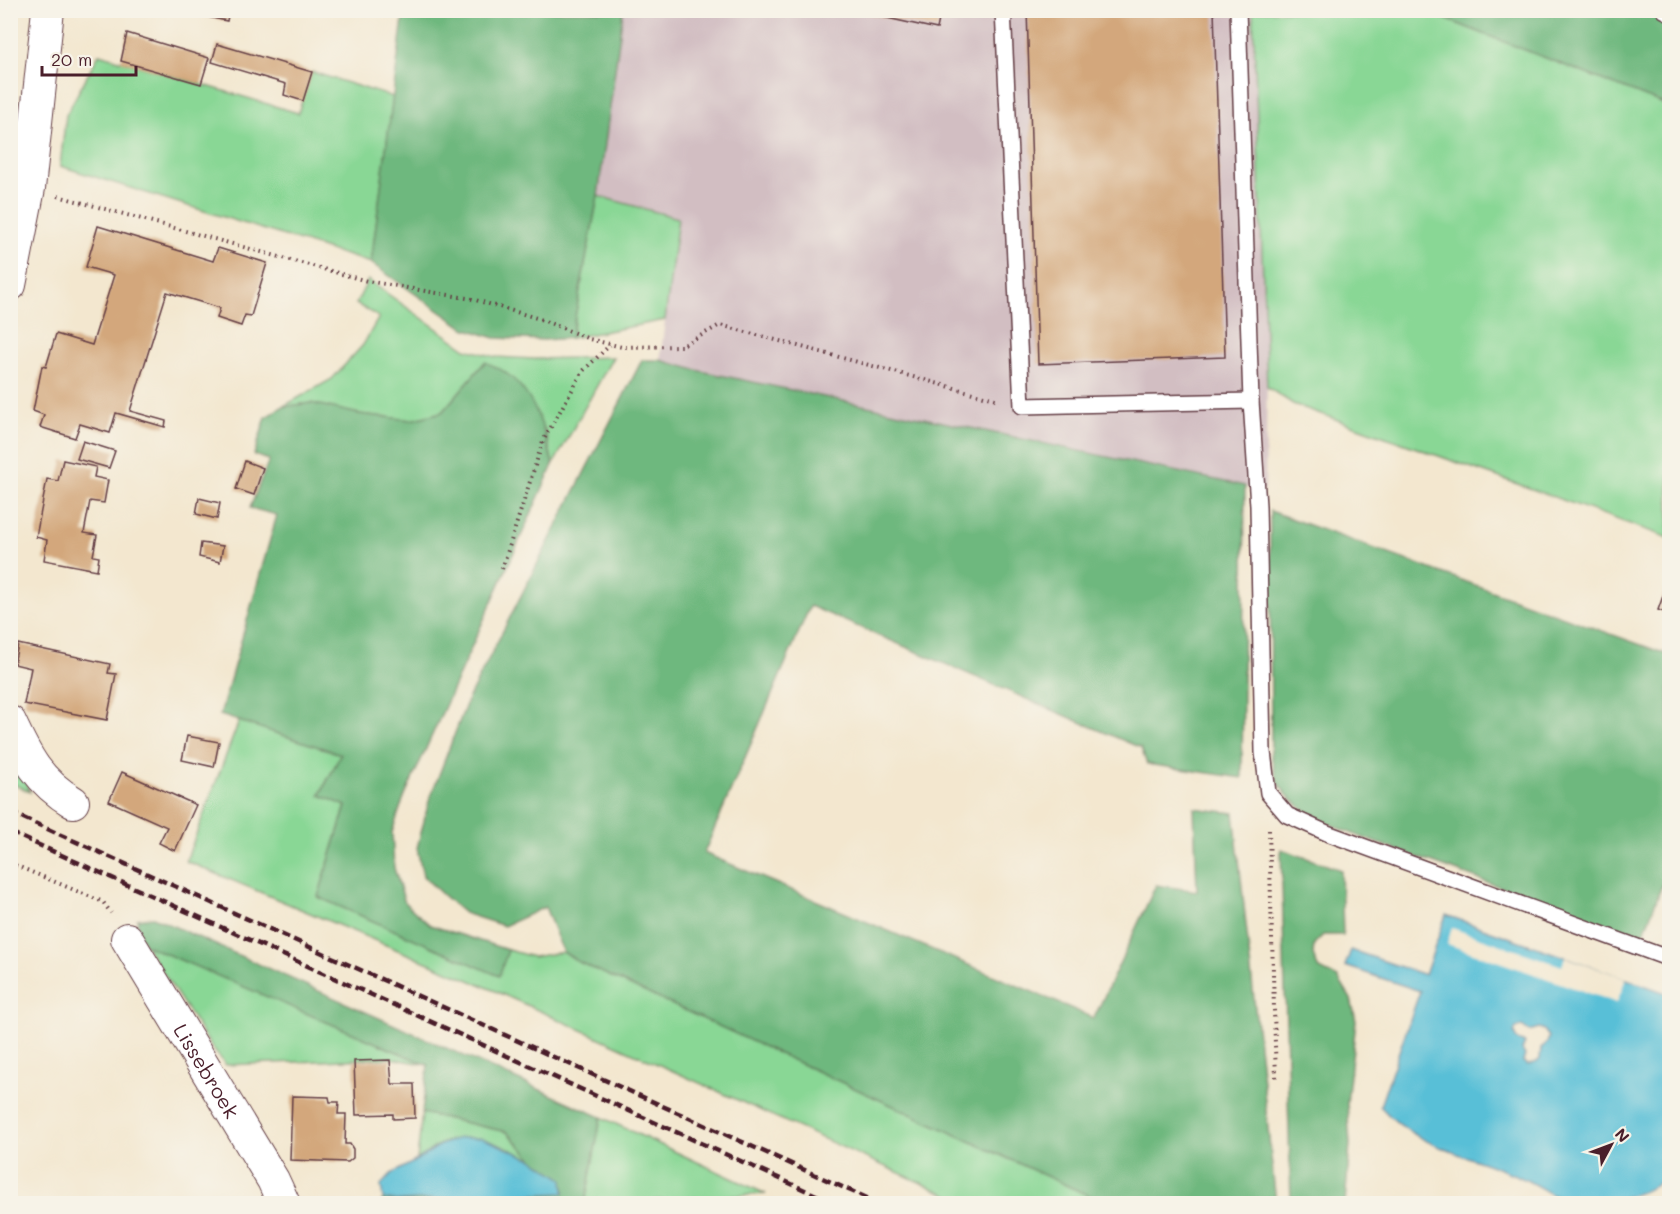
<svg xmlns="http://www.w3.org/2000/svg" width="1680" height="1214" font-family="Mali,sans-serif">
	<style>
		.industrial { fill: #d2bec2 }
		.green { fill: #89d795; stroke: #6a7b60; stroke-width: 1.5 }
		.forest { fill: #6eb87e; stroke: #5c6c54; stroke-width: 1.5 }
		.water { fill: #59bfd7; stroke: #526f81; stroke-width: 1.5; fill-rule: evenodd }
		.pier { fill: #f3e7cf }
		.building { fill: #d3a77b }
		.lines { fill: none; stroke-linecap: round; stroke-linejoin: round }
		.lane-casing { stroke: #633d44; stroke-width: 18 }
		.street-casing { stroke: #633d44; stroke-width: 34 }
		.path { stroke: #633d44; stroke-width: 4; stroke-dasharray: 1.5 4.5; stroke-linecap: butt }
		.lane { stroke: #fff; stroke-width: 15 }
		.street { stroke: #fff; stroke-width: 32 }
		.rail { stroke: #4a1f2b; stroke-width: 4.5; stroke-dasharray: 9 4.5; stroke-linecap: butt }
		.labels { text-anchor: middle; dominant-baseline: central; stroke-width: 6; stroke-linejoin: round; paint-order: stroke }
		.street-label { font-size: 20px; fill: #4a1f2b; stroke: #f7f3e8 }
	</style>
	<rect width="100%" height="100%" fill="#f7f3e8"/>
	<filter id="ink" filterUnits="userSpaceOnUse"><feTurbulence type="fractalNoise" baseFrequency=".0167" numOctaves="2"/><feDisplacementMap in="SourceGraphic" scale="12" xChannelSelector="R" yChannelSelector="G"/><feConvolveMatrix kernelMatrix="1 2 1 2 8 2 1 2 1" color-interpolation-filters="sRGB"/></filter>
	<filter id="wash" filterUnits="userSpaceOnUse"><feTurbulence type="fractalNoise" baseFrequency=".008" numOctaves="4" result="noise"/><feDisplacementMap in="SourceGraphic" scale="24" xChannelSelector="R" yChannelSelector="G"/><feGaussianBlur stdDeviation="1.35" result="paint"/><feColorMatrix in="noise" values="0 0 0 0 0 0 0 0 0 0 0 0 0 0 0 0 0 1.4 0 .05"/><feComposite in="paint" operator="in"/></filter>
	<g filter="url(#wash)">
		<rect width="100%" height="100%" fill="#f3e7cf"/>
		<polygon class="industrial" points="623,11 1253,11 1267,387 1265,491 696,370 660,360 678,219 598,196"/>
		<g class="green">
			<polygon points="1253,11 1425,11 1669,106 1669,538 1293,404 1267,387"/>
			<polygon points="99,54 298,113 312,72 393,97 371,263 60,166 66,115"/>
			<polygon points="598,196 678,218 665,320 571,338"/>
			<polygon points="368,280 466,349 496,357 534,359 613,357 553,465 545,429 485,362 442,412 411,420 359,414 311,403 282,407 332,379 363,345 379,317 356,304"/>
			<polygon points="239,721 341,754 320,794 346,805 318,897 498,975 508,950 533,957 563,952 579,962 1105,1203 966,1203 493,990 186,861"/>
			<polygon points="11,749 30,792 11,783"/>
			<polygon points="145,945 428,1065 391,1058 226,1065 212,1048"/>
			<path d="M 422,1113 L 507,1132 L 534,1160 C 503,1147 474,1128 441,1144 C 432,1148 425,1155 417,1160 Z"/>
			<polygon points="601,1117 766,1194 613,1203 585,1203"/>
		</g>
		<g class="forest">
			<polygon points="404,11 623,11 598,196 571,338 544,340 495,338 464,328 371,263"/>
			<polygon points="1425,11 1669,11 1669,106"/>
			<polygon points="642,360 660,360 696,370 1245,486 1242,778 1147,764 1141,748 810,606 704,853 1094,1018 1156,885 1197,891 1194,808 1234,813 1276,1203 1105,1203 579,962 563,952 545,907 504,926 464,913 444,896 423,876 417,848 429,801 468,699"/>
			<path d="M 485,362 C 491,365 500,368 506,373 C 536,395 545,432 553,465 L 403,800 L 392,832 L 394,868 L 405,903 L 430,925 L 508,950 L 499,976 L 318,897 L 346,806 L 320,795 L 341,754 L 220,715 L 277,515 L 250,508 L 269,460 L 254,455 L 266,417 L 282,407 L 311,403 L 359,414 L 411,420 L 442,412 Z"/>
			<path d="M 1270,511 L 1669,655 L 1669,867 L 1642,938 L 1361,837 C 1331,825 1298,813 1280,786 C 1275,777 1273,764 1271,754 Z"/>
			<polygon points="1281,849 1341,870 1343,935 1323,935 1314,944 1313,955 1318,968 1338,978 1351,999 1356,1021 1347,1103 1350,1144 1345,1203 1291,1203"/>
			<polygon points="153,917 601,1117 585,1203 381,1203 383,1199 400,1201 564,1193 563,1180 534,1160 507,1132 422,1113 428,1065 145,945 139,933 137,919"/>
		</g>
		<g class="water">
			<path d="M 1446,915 L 1669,994 L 1669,1172 C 1667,1175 1664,1179 1660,1182 C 1644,1195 1597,1206 1576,1203 C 1558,1201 1543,1188 1526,1180 C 1475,1155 1419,1151 1380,1106 L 1420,991 L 1345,966 L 1351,950 L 1425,975 ZM 1522,1026 L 1529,1031 L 1539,1028 L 1544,1030 L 1549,1037 L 1547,1043 L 1541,1048 L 1540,1059 L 1537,1062 L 1528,1065 L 1523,1062 L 1525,1055 L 1522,1050 L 1525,1043 L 1517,1040 L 1514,1033 L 1516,1028 Z"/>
			<polygon points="459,1138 482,1138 534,1160 563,1179 564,1193 400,1201 383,1199 381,1185 391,1174 417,1160 440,1145"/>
		</g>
		<polygon class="pier" points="1452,928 1562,966 1565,957 1626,978 1617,1003 1447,944"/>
		<g id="blocks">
			<g class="building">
				<polygon points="194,10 229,10 227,21 193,14"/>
				<polygon points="851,10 941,10 937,29"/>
				<polygon points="1027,10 1214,10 1225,357 1038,364"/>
				<polygon points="127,33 209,58 201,84 121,61"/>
				<polygon points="217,44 312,72 303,101 284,95 286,84 212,62"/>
				<polygon points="98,226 213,261 218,248 267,263 251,316 245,315 241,326 217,318 220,308 167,292 130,411 166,421 165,427 116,413 110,433 80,424 75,438 40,427 44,415 33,411 42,366 46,367 56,334 92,345 114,275 86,267"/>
				<polygon points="83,441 115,451 109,468 77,459"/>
				<polygon points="63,460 96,467 94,477 108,480 104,503 90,501 84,533 97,535 93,556 99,557 97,570 44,560 47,540 36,537 47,479 58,481"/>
				<polygon points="245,461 263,468 254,495 236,489"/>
				<polygon points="199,498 220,503 217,519 196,514"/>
				<polygon points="201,543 223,546 220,562 199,557"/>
				<polygon points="1667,585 1670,586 1670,614 1658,610"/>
				<polygon points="18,644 110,664 108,673 116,674 107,720 24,704 31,668 14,664"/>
				<polygon points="187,736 219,742 214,767 182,760"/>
				<polygon points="122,772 196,805 175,851 159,843 167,827 109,801"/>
				<polygon points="390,1060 392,1084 414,1084 415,1118 393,1119 393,1114 356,1115 354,1061"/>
				<polygon points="292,1096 329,1097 330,1102 339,1102 338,1114 346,1114 345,1144 350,1144 353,1149 353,1158 348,1162 290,1160"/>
			</g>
		</g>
	</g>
	<g filter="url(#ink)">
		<use href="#blocks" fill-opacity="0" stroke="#633d44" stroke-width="1.5"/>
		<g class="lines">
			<defs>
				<g id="lane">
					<polyline points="1003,10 1022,406 1251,401"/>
					<polyline points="1238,10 1251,401 1258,506 1263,752 1268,793 1287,815 1327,833 1670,959"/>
					<polyline points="1664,10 1670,13"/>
				</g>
				<g id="street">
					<polyline points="10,285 29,188 48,10"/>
					<path d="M 10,722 C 26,757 39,782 73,802"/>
					<path id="s1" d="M 127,939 L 273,1180 L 284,1204"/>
				</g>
			</defs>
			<use href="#lane" class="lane-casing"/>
			<use href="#street" class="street-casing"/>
			<g class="path">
				<polyline points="58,196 367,281 472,299 540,319 589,339 622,347 682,346 720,325 999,400"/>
				<polyline points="502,569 543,441 583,371 610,345"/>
				<polyline points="1269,830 1276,1080"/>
				<polyline points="10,863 103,902 111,913"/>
			</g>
			<use href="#lane" class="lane"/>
			<use href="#street" class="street"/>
			<g class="rail">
				<polyline points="10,812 880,1204"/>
				<polyline points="10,832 836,1204"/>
			</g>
		</g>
	</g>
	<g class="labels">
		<g class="street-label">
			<text stroke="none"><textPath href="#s1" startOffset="154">Lissebroek</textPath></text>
		</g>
	</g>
	<rect width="1680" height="1214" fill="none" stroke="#f7f3e8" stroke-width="36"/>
	<g transform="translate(1611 1145) rotate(49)" stroke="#f7f3e8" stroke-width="4.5" paint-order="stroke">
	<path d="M0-4.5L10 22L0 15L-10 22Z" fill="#4a1f2b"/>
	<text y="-9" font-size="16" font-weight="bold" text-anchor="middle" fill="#4a1f2b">N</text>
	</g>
	<path d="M42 66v9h94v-9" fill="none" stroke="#4a1f2b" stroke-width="3"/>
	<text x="51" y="66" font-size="18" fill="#4a1f2b" stroke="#f7f3e8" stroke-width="4.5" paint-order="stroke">20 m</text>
</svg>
